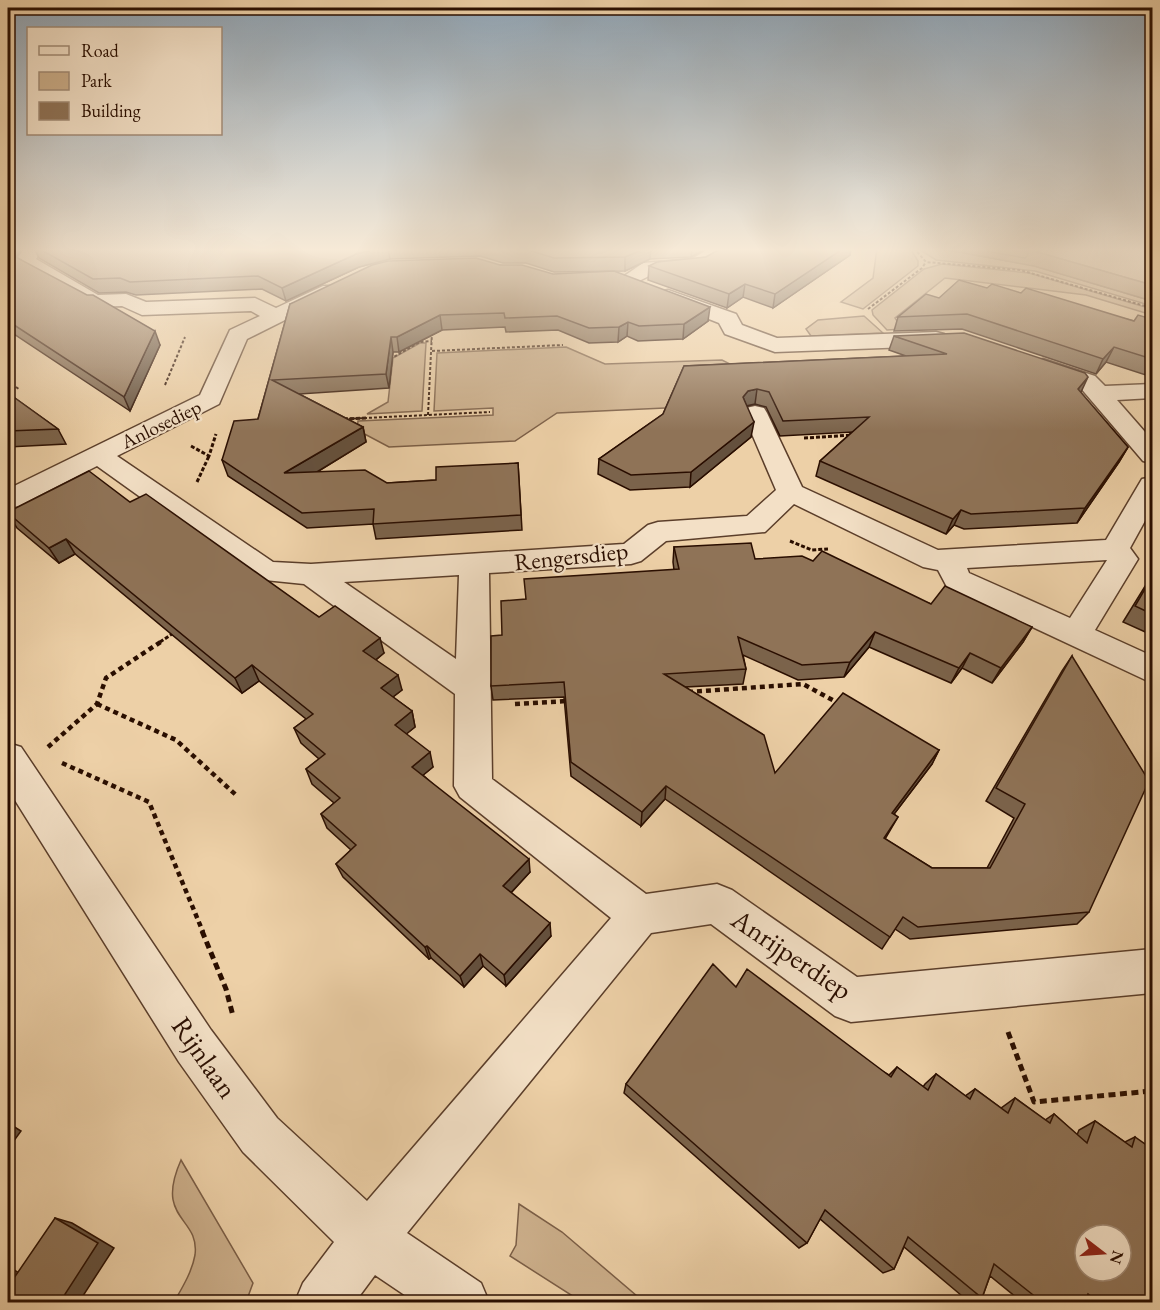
<svg xmlns="http://www.w3.org/2000/svg" width="1160" height="1310" font-family="'EB Garamond',serif">
	<style>
		.green { fill: #ccaf8b; stroke: #7b5e46; stroke-width: 1.5 }
		.water { fill: #ab8e6e; stroke: #775b42; stroke-width: 1.5 }
		.lines { fill: none; stroke-linecap: round; stroke-linejoin: round }
		.shore { stroke: #6a4e37; stroke-width: 1.5 }
		.minor-casing { stroke: #5b3e2a; stroke-width: 3 }
		.path-far3 { stroke: #2a0e00; stroke-width: 2; stroke-dasharray: 3 2; stroke-linecap: butt }
		.path-far2 { stroke: #2a0e00; stroke-width: 3; stroke-dasharray: 4 2; stroke-linecap: butt }
		.path-far1 { stroke: #2a0e00; stroke-width: 4.5; stroke-dasharray: 5 4; stroke-linecap: butt }
		.path { stroke: #2a0e00; stroke-width: 5; stroke-dasharray: 7 4.5; stroke-linecap: butt }
		.minor { fill: #f3e0c6; fill-rule: evenodd }
		.wall { fill: #7b634b; stroke: #2a0e00; stroke-width: 1.5 }
		.shaded-wall { fill: #64503d; stroke: #2a0e00; stroke-width: 1.5 }
		.building { fill: #8f7357; stroke: #2a0e00; stroke-width: 1.5; fill-rule: evenodd }
		.labels { text-anchor: middle; dominant-baseline: central; stroke-width: 4.5; stroke-linejoin: round; paint-order: stroke }
		.far-street-label { font-size: 20px; fill: #2a0e00; stroke: #f3e0c6 }
		.street-label { font-size: 24px; fill: #2a0e00; stroke: #f3e0c6 }
		.near-street-label { font-size: 28px; fill: #2a0e00; stroke: #f3e0c6 }
	</style>
	<rect width="100%" height="100%" fill="#edd0a7"/>
	<filter id="stains"><feTurbulence type="fractalNoise" baseFrequency=".00333" numOctaves="4"/><feColorMatrix values="0 0 0 0 .2 0 0 0 0 .09 0 0 0 0 .02 0 0 0 .5 -.17"/></filter>
	<radialGradient id="worn" r=".72"><stop offset=".6" stop-color="#630" stop-opacity="0"/><stop offset="1" stop-color="#630" stop-opacity=".3"/></radialGradient>
	<g class="green">
		<polygon points="877,248 910,248 918,261 918,266 863,309 841,302 873,278"/>
		<polygon points="917,248 937,248 1035,266 1152,301 1152,306 1035,271 936,260"/>
		<polygon points="1023,248 1152,248 1152,285"/>
		<polygon points="942,264 1029,273 1152,309 1152,315 1086,295 945,278 895,318 902,329 887,330 873,315 872,310 924,269"/>
		<polygon points="864,316 883,333 811,336 806,329 818,320"/>
		<polygon points="420,343 426,343 422,411 367,414 388,402 393,358"/>
		<polygon points="566,347 605,364 722,360 730,364 742,397 730,405 557,413 515,441 389,447 357,430 358,421 493,415 493,408 434,411 437,353"/>
		<path d="M 181,1160 L 253,1283 L 246,1302 L 174,1302 C 182,1288 192,1272 195,1255 C 200,1216 154,1221 181,1160 Z"/>
		<polygon points="519,1204 562,1232 644,1302 582,1302 510,1256 516,1245"/>
	</g>
	<polygon class="water" points="937,248 1023,248 1152,285 1152,301 1034,266"/>
	<g class="lines">
		<polyline class="shore" points="968,248 1025,258 1028,255 1026,248"/>
		<defs>
			<g id="minor">
				<path d="M 25,248 L 43,248 L 36,259 L 98,295 L 126,294 L 146,302 L 255,298 L 276,308 L 323,286 L 337,286 L 340,290 L 337,294 L 247,339 L 219,404 L 117,456 L 273,562 L 311,564 L 624,544 L 648,525 L 658,522 L 747,516 L 776,490 L 743,413 L 746,408 L 755,406 L 764,408 L 767,413 L 802,487 L 938,550 L 1106,540 L 1142,479 L 1152,477 L 1152,508 L 1130,548 L 1138,559 L 1095,630 L 1152,656 L 1152,683 L 947,587 L 938,570 L 923,567 L 794,504 L 765,532 L 666,541 L 641,561 L 631,564 L 489,573 L 492,779 L 646,894 L 717,884 L 732,890 L 857,977 L 1152,949 L 1152,993 L 851,1022 L 835,1016 L 711,924 L 651,933 L 407,1233 L 481,1283 L 489,1302 L 415,1302 L 375,1275 L 355,1302 L 295,1302 L 303,1283 L 334,1242 L 243,1152 L 179,1062 L 8,789 L 8,743 L 21,747 L 211,1030 L 277,1118 L 367,1201 L 611,918 L 460,797 L 454,786 L 455,694 L 304,584 L 255,579 L 97,466 L 18,506 L 8,509 L 8,489 L 200,395 L 230,330 L 260,316 L 251,311 L 142,315 L 122,306 L 94,307 L 18,265 L 15,261 ZM 1107,560 L 1070,618 L 969,573 L 967,568 ZM 459,575 L 456,659 L 344,582 Z"/>
				<polygon points="710,248 733,248 703,269 655,273 627,287 620,285 617,281 643,263 692,259"/>
				<polygon points="668,290 736,314 742,325 777,338 936,332 944,334 947,339 944,344 936,346 775,352 725,334 719,323 661,300 658,296 661,292"/>
				<polygon points="1043,359 1095,376 1105,386 1152,384 1152,398 1117,400 1152,440 1152,463 1143,461 1079,386 1035,371 1031,366 1035,361"/>
			</g>
		</defs>
		<use href="#minor" class="minor-casing"/>
		<g class="path-far3">
			<polyline points="914,248 926,262 1020,270 1152,308"/>
			<polyline points="868,309 922,268 926,262"/>
			<polyline points="432,351 563,345"/>
			<polyline points="390,359 420,342 432,341"/>
			<polyline points="8,381 20,390"/>
			<polyline points="165,385 185,337"/>
			<polyline points="428,415 432,332"/>
			<polyline points="344,419 490,412"/>
		</g>
		<g class="path-far2">
			<polyline points="344,419 368,418"/>
			<polyline points="804,438 854,435"/>
			<polyline points="191,446 209,456 216,434"/>
			<polyline points="197,482 209,456"/>
			<polyline points="790,541 812,550 828,549"/>
			<polyline points="160,642 175,632"/>
		</g>
		<g class="path-far1">
			<polyline points="688,692 803,684 838,703"/>
			<polyline points="97,704 176,740 236,795"/>
			<polyline points="515,704 567,701"/>
			<polyline points="48,747 97,704 106,678 162,641"/>
			<polyline points="62,763 149,802 203,932"/>
		</g>
		<g class="path">
			<polyline points="202,931 226,989 233,1016"/>
			<polyline points="1008,1032 1034,1102 1152,1091"/>
		</g>
		<use href="#minor" class="minor"/>
	</g>
	<g class="wall">
		<polygon points="8,248 23,248 16,257 160,345 130,411 8,330"/>
		<polygon points="34,248 707,248 691,257 650,259 625,271 554,272 526,263 503,263 480,256 390,259 359,267 286,301 262,289 136,295 126,292 99,293 39,258"/>
		<polygon points="722,248 851,248 850,255 773,308 743,297 727,308 648,280 649,266 706,257"/>
		<polygon points="500,265 708,321 683,339 638,341 627,336 618,342 589,343 558,330 506,332 505,327 442,330 399,352 393,352 389,388 299,394 363,427 366,442 317,472 387,483 436,480 518,463 522,530 376,539 373,524 307,528 228,476 222,460 258,419 290,304"/>
		<polygon points="987,288 1021,293 1134,321 1152,319 1152,377 1106,362 1096,374 962,329 894,331 898,317 939,298"/>
		<polygon points="894,336 1080,392 1128,447 1119,462 1077,523 964,529 954,525 946,534 816,476 820,461 852,432 780,436 766,407 755,404 747,406 751,437 690,487 630,490 598,474 599,459 663,414 684,366 906,356 889,350"/>
		<polygon points="8,393 58,429 66,444 8,447"/>
		<polygon points="130,502 319,617 384,653 376,660 402,690 393,697 412,711 415,727 406,734 433,767 423,775 530,872 511,893 551,936 506,986 483,966 464,987 431,958 429,959 343,877 336,864 351,850 327,828 321,814 334,803 312,784 306,769 319,759 301,743 294,728 306,719 259,681 242,693 75,554 59,563 17,528 8,514"/>
		<polygon points="674,547 755,559 813,561 931,604 1032,627 1023,642 992,683 962,668 951,683 869,647 844,677 798,680 743,655 746,669 743,684 686,687 775,773 939,750 932,764 894,814 898,817 885,839 932,868 987,868 1014,818 986,801 1062,671 1072,656 1089,912 1077,924 910,939 895,929 882,949 665,799 641,826 571,776 564,697 493,700 491,686 502,635 526,599 674,570 673,562"/>
		<polygon points="1152,575 1152,635 1123,622"/>
		<polygon points="736,987 889,1075 897,1067 923,1087 925,1084 936,1074 965,1096 975,1089 1001,1108 1015,1098 1045,1120 1054,1114 1077,1135 1079,1130 1095,1121 1125,1142 1135,1137 1152,1302 1022,1302 990,1276 982,1298 968,1301 904,1247 894,1269 883,1273 820,1219 807,1243 799,1248 624,1093 626,1084"/>
	</g>
	<g class="shaded-wall">
		<polygon points="8,248 23,248 13,260"/>
		<polygon points="379,248 388,248 390,259 359,267 286,301 282,288 356,254"/>
		<polygon points="646,248 651,248 650,259 625,271 625,257"/>
		<polygon points="692,248 707,248 691,257"/>
		<polygon points="844,248 851,248 850,255 773,308 775,294"/>
		<polygon points="745,284 743,297 727,308 729,294"/>
		<polygon points="710,307 708,321 683,339 684,324"/>
		<polygon points="440,315 442,330 399,352 397,337"/>
		<polygon points="628,322 627,336 618,342 619,327"/>
		<polygon points="155,331 160,345 130,411 124,397"/>
		<polygon points="391,337 393,352 389,388 386,374"/>
		<polygon points="1114,347 1106,362 1096,374 1103,359"/>
		<polygon points="1088,377 1081,392 1071,404 1078,389"/>
		<polygon points="757,389 755,404 746,406 743,397 748,391"/>
		<polygon points="754,422 751,437 690,487 691,472"/>
		<polygon points="363,427 366,442 289,489 284,473"/>
		<polygon points="1128,447 1119,462 1077,523 1085,508"/>
		<polygon points="961,510 954,525 946,534 953,519"/>
		<polygon points="66,539 75,554 59,563 49,548"/>
		<polygon points="1032,627 1023,642 992,683 1001,668"/>
		<polygon points="875,632 869,647 844,677 850,662"/>
		<polygon points="380,638 384,653 368,666 363,651"/>
		<polygon points="970,653 962,668 951,683 959,668"/>
		<polygon points="252,665 259,681 242,693 235,678"/>
		<polygon points="398,675 402,690 385,703 381,688"/>
		<polygon points="412,711 415,727 399,740 395,725"/>
		<polygon points="939,750 932,764 885,826 892,813"/>
		<polygon points="430,752 433,767 416,781 412,767"/>
		<polygon points="666,786 665,799 641,826 642,812"/>
		<polygon points="529,859 530,872 505,899 503,886"/>
		<polygon points="550,923 551,936 506,986 504,975"/>
		<polygon points="427,946 431,958 429,959 425,947"/>
		<polygon points="480,954 483,966 464,987 460,976"/>
		<polygon points="8,1123 21,1131 8,1149"/>
		<polygon points="55,1218 72,1223 114,1248 79,1302 60,1302"/>
		<polygon points="8,1266 33,1282 14,1278 8,1274"/>
	</g>
	<g class="building">
		<polygon points="8,248 10,254 87,295 93,295 155,331 124,397 8,321"/>
		<polygon points="38,248 379,248 356,254 282,288 258,276 130,282 120,278 93,279"/>
		<polygon points="496,248 646,248 625,257 554,258 525,249 502,249"/>
		<polygon points="722,248 844,248 775,294 745,284 729,294 649,266 657,262 706,257"/>
		<polygon points="476,258 500,265 522,265 553,274 614,271 710,307 684,324 639,326 628,322 619,327 589,328 557,316 505,318 504,313 440,315 397,337 391,337 386,374 272,380 363,427 284,473 365,470 387,483 436,480 436,467 518,463 521,515 373,524 374,509 302,513 222,460 234,421 258,419 290,304 372,265 388,261"/>
		<polygon points="959,280 987,288 992,284 1021,293 1026,288 1134,321 1138,315 1152,319 1152,359 1114,347 1103,359 967,314 898,317 926,294 939,298"/>
		<polygon points="964,333 1085,373 1088,377 1078,389 1128,447 1085,508 971,514 961,510 953,519 820,461 869,417 783,421 769,392 757,389 748,391 743,397 754,422 691,472 631,475 599,459 663,414 684,366 947,354 894,336"/>
		<polygon points="8,393 58,429 8,431"/>
		<polygon points="89,471 130,502 146,494 319,617 335,606 380,638 363,651 398,675 381,688 412,711 395,725 430,752 412,767 529,859 503,886 550,923 504,975 480,954 460,976 427,946 425,947 336,864 356,845 321,814 340,798 306,769 325,754 294,728 313,714 252,665 235,678 66,539 49,548 8,513 8,512"/>
		<polygon points="751,543 755,559 802,556 813,561 822,551 931,604 945,586 1032,627 1001,668 970,653 959,668 875,632 850,662 802,665 738,637 746,669 664,674 764,735 775,773 843,693 939,750 892,813 898,817 884,838 932,868 990,868 1025,804 996,788 1072,656 1149,781 1089,912 918,927 903,917 890,937 666,786 642,812 571,762 564,682 491,686 491,636 502,635 501,601 526,599 524,579 679,569 674,547"/>
		<polygon points="1152,577 1152,614 1135,606"/>
		<path d="M 713,964 L 736,987 L 747,969 L 891,1077 L 897,1067 L 928,1090 L 936,1074 L 970,1099 L 975,1089 L 1008,1113 L 1015,1098 L 1050,1123 L 1054,1114 L 1087,1143 L 1095,1121 L 1132,1147 L 1135,1137 L 1152,1149 L 1152,1302 L 1098,1302 L 1088,1294 L 1085,1302 L 1042,1302 L 994,1264 L 982,1298 L 908,1237 L 894,1269 L 825,1210 L 807,1243 L 626,1084 ZM 1085,1235 L 1121,1235 L 1121,1271 L 1085,1271 Z"/>
		<polygon points="55,1218 98,1243 60,1302 8,1302 8,1274 14,1278"/>
	</g>
	<linearGradient id="sky" x2="0" y2="1"><stop stop-color="#8fa5b7"/><stop offset="0.58" stop-color="#f7ead7"/><stop offset="1" stop-color="#f7ead7" stop-opacity="0"/></linearGradient>
	<rect width="1160" height="431" fill="url(#sky)"/>
	<g class="labels">
		<g class="far-street-label">
			<text transform="translate(161 424) rotate(-26)">Anlosediep</text>
		</g>
		<g class="street-label">
			<text transform="translate(571 556) rotate(-6)">Rengersdiep</text>
		</g>
		<g class="near-street-label">
			<text transform="translate(792 954) rotate(34)">Anrijperdiep</text>
			<text transform="translate(205 1057) rotate(55)">Rijnlaan</text>
		</g>
	</g>
	<rect width="1160" height="1310" fill="none" stroke="#edd0a7" stroke-width="30"/>
	<rect x="9" y="9" width="1142" height="1292" fill="none" stroke="#2a0e00" stroke-width="3"/>
	<rect x="15" y="15" width="1130" height="1280" fill="none" stroke="#2a0e00" stroke-width="1.5"/>
	<rect x="27" y="27" width="195" height="108" fill="#f3e0c6" stroke="#a38c77" stroke-width="1.5"/>
	<rect x="39" y="46" width="30" height="9" fill="#f3e0c6" stroke="#a38c77" stroke-width="1.5"/>
	<text x="81" y="57" font-size="18" fill="#2a0e00">Road</text>
	<rect x="39" y="72" width="30" height="18" fill="#ccaf8b" stroke="#a38c77" stroke-width="1.5"/>
	<text x="81" y="87" font-size="18" fill="#2a0e00">Park</text>
	<rect x="39" y="102" width="30" height="18" fill="#8f7357" stroke="#a38c77" stroke-width="1.5"/>
	<text x="81" y="117" font-size="18" fill="#2a0e00">Building</text>
	<g transform="translate(1103 1253) rotate(107)"><circle r="28" fill="#f3e0c6" stroke="#a38c77" stroke-width="1.5"/>
	<path d="M0-4.5L10 22L0 15L-10 22Z" fill="#8f2418"/>
	<text y="-9" font-size="16" font-weight="bold" text-anchor="middle" fill="#2a0e00">N</text>
	</g>
	<rect width="100%" height="100%" filter="url(#stains)"/>
	<rect width="100%" height="100%" fill="url(#worn)"/>
</svg>
